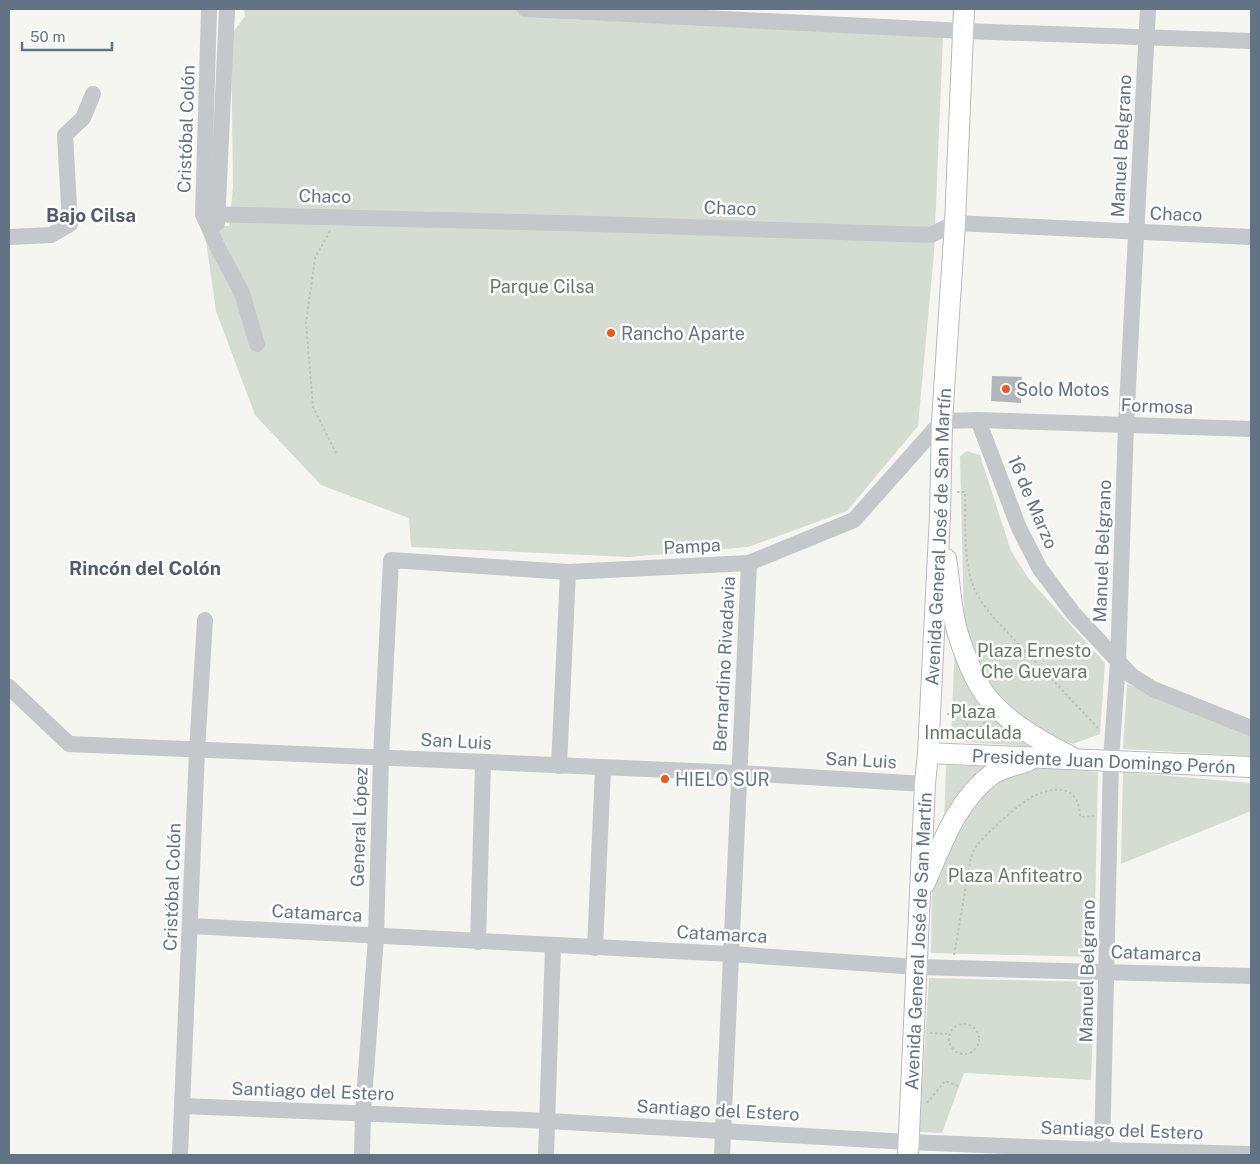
<svg xmlns="http://www.w3.org/2000/svg" width="1260" height="1164" font-family="'Public Sans',sans-serif">
	<style>
		.green { fill: #d5ddd2 }
		.building { fill: #afb6bc }
		.lines { fill: none; stroke-linecap: round; stroke-linejoin: round }
		.major-casing { stroke: #b7bbbf; stroke-width: 22 }
		.path { stroke: #bec0c2; stroke-width: 2; stroke-dasharray: 2.5 2.5; stroke-linecap: butt }
		.minor { stroke: #c4c8cb; stroke-width: 16 }
		.major { stroke: #fff; stroke-width: 20 }
		.poi-dot { fill: #f05816; stroke: #fff; stroke-width: 2 }
		.labels { text-anchor: middle; dominant-baseline: central; stroke-width: 5; stroke-linejoin: round; paint-order: stroke }
		.street-label { font-size: 18px; fill: #627385; stroke: #fff }
		.park-label { font-size: 18px; fill: #657b61; stroke: #fff }
		.poi-label { font-size: 18px; fill: #627385; stroke: #fff; text-anchor: start }
		.neighbourhood-label { font-size: 19px; font-weight: bold; fill: #505c69; stroke: #fff }
	</style>
	<rect width="100%" height="100%" fill="#f5f5f1"/>
	<g class="green">
		<polygon points="244,9 565,9 564,19 943,36 934,253 918,426 847,511 748,547 629,557 411,547 409,518 321,485 255,415 216,311 204,227 229,226 233,187 231,35 245,16"/>
		<polygon points="967,451 980,455 1011,551 1029,579 1105,663 1100,734 1073,744 1055,739 1035,729 994,695 980,672 964,622 960,456"/>
		<polygon points="955,642 1040,747 951,741"/>
		<polygon points="1127,684 1251,733 1251,756 1123,749"/>
		<polygon points="946,765 1000,767 944,824"/>
		<polygon points="1044,768 1098,772 1094,957 931,953 932,870 993,773"/>
		<polygon points="1123,772 1251,783 1251,811 1121,864"/>
		<polygon points="929,978 1095,982 1091,1080 964,1073 942,1133 919,1132"/>
	</g>
	<polygon class="building" points="992,376 1022,377 1021,403 991,401"/>
	<g class="lines">
		<defs>
			<g id="major">
				<path d="M 946,559 C 950,582 951,612 958,634 C 964,653 972,674 982,690 C 1000,718 1041,742 1070,756"/>
				<path id="s1" d="M 928,753 L 1251,767"/>
				<path d="M 925,883 C 942,844 956,802 991,775 C 1001,768 1017,765 1028,761"/>
				<path id="s2" d="M 908,1155 L 925,784 L 928,753 L 940,515 L 942,421 L 955,223 L 964,9"/>
			</g>
		</defs>
		<use href="#major" class="major-casing"/>
		<g class="path">
			<polyline points="330,231 315,258 306,323 313,407 336,453"/>
			<path d="M 957,492 L 965,492 C 966,519 963,561 973,585 C 977,597 986,608 994,618 L 1098,728"/>
			<circle cx="975" cy="717" r="11"/>
			<polyline points="947,714 964,715"/>
			<path d="M 954,955 L 971,857 C 973,853 975,847 978,844 C 986,834 1023,800 1034,796 C 1057,785 1080,786 1080,817 L 1096,816"/>
			<circle cx="964" cy="1039" r="15"/>
			<polyline points="930,1033 950,1034"/>
			<polyline points="927,1103 945,1081 959,1086"/>
		</g>
		<g class="minor">
			<polyline points="525,9 964,31 1251,41"/>
			<polyline points="209,10 203,214 217,246 242,293 257,344"/>
			<polyline points="203,214 598,224 931,235 955,223 1251,237"/>
			<polyline points="217,223 227,11"/>
			<polyline points="9,237 51,235 70,224 65,135 83,118 93,94"/>
			<polyline points="978,420 1019,528 1040,569 1073,613 1132,676 1153,689 1251,728"/>
			<polyline points="9,687 69,744 739,773 925,784"/>
			<polyline points="559,766 568,572"/>
			<polyline points="190,926 731,954 917,967 1251,976"/>
			<polyline points="478,942 483,763"/>
			<polyline points="595,948 603,768"/>
			<polyline points="182,1106 548,1121 908,1142 1103,1150 1251,1154"/>
			<polyline points="180,1155 197,751 205,620"/>
			<polyline points="362,1155 363,1113 376,937 381,758 391,560 568,572 749,563 854,520 942,421 978,420 1251,429"/>
			<polyline points="546,1155 553,946"/>
			<polyline points="722,1155 749,563"/>
			<polyline points="1102,1155 1111,760 1118,662 1126,425 1148,9"/>
		</g>
		<use href="#major" class="major"/>
	</g>
	<g class="poi-dot">
		<circle cx="611" cy="333" r="5"/>
		<circle cx="1006" cy="389" r="5"/>
		<circle cx="665" cy="779" r="5"/>
	</g>
	<g class="labels">
		<g class="street-label">
			<text transform="translate(186 129) rotate(-88)">Cristóbal Colón</text>
			<text transform="translate(1121 146) rotate(-87)">Manuel Belgrano</text>
			<text transform="translate(325 196) rotate(1)">Chaco</text>
			<text transform="translate(730 208) rotate(2)">Chaco</text>
			<text transform="translate(1176 214) rotate(2)">Chaco</text>
			<text transform="translate(1157 406) rotate(2)">Formosa</text>
			<text transform="translate(1033 502) rotate(67)">16 de Marzo</text>
			<text stroke="none"><textPath href="#s2" startOffset="619">Avenida General José de San Martín</textPath></text>
			<text transform="translate(692 546) rotate(-3)">Pampa</text>
			<text transform="translate(1102 551) rotate(-88)">Manuel Belgrano</text>
			<text transform="translate(724 664) rotate(-87)">Bernardino Rivadavia</text>
			<text transform="translate(456 741) rotate(3)">San Luis</text>
			<text transform="translate(861 760) rotate(3)">San Luis</text>
			<text stroke="none"><textPath href="#s1" startOffset="176">Presidente Juan Domingo Perón</textPath></text>
			<text transform="translate(359 827) rotate(-88)">General López</text>
			<text transform="translate(172 887) rotate(-88)">Cristóbal Colón</text>
			<text transform="translate(317 913) rotate(3)">Catamarca</text>
			<text transform="translate(722 934) rotate(3)">Catamarca</text>
			<text stroke="none"><textPath href="#s2" startOffset="214">Avenida General José de San Martín</textPath></text>
			<text transform="translate(1156 953) rotate(2)">Catamarca</text>
			<text transform="translate(1087 971) rotate(-89)">Manuel Belgrano</text>
			<text transform="translate(313 1091) rotate(2)">Santiago del Estero</text>
			<text transform="translate(718 1110) rotate(3)">Santiago del Estero</text>
			<text transform="translate(1122 1130) rotate(2)">Santiago del Estero</text>
		</g>
		<g class="park-label">
			<text x="542" y="286">Parque Cilsa</text>
			<text x="1034" y="650">Plaza Ernesto<tspan x="1034" dy="21">Che Guevara</tspan></text>
			<text x="973" y="711">Plaza<tspan x="973" dy="21">Inmaculada</tspan></text>
			<text x="1015" y="875">Plaza Anfiteatro</text>
		</g>
		<g class="poi-label">
			<text x="621" y="333">Rancho Aparte</text>
			<text x="1016" y="389">Solo Motos</text>
			<text x="675" y="779">HIELO SUR</text>
		</g>
		<g class="neighbourhood-label">
			<text x="91" y="215">Bajo Cilsa</text>
			<text x="145" y="568">Rincón del Colón</text>
		</g>
	</g>
	<rect width="1260" height="1164" fill="none" stroke="#627385" stroke-width="20"/>
	<path d="M22 42v8h90v-8" fill="none" stroke="#627385" stroke-width="2.5"/>
	<text x="30" y="42" font-size="15" fill="#627385" stroke="#ffffff" stroke-width="4" paint-order="stroke">50 m</text>
</svg>
